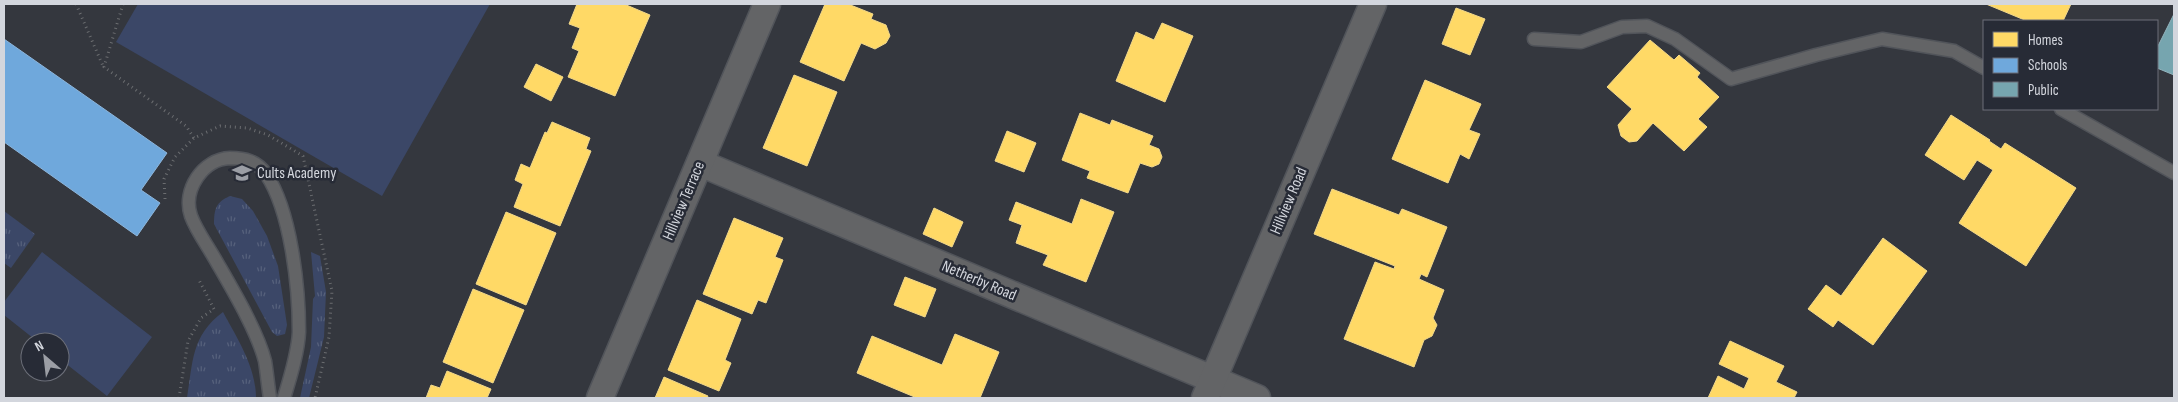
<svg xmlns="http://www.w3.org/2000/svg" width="2178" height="402" font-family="'Sofia Sans Condensed',sans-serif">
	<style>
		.grass { fill: url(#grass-tufts) }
		.park { fill: #3b4767 }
		.homes { fill: #ffd966; stroke: #f2d88a }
		.schools { fill: #6fa8dc; stroke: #8db6dc }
		.public { fill: #76a5af; stroke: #92b4bd }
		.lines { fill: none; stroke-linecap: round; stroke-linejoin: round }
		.service-casing { stroke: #51545a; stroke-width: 15 }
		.minor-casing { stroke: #51545a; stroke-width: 29 }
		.path { stroke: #6b6d70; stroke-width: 3; stroke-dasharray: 1 4; stroke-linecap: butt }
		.service { stroke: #636466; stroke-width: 12 }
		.minor { stroke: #636466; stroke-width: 26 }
		.labels { text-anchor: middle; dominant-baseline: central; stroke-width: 5; stroke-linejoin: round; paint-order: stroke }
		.poi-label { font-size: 16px; fill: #d3d6dd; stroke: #272b36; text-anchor: start }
		.street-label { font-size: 16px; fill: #d3d6dd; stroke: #272b36 }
	</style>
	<defs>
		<pattern id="grass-tufts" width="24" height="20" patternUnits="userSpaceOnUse" patternTransform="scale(1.25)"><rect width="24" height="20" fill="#3b4767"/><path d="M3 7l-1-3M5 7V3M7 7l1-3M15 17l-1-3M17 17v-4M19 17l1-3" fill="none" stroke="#56617c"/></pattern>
	</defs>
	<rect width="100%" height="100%" fill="#34373e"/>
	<g class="grass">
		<path d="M 230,196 L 242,199 L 253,211 L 267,236 L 278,266 L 287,325 L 285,334 L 277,336 L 272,332 L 214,224 C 214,209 216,202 230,196 Z"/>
		<polygon points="4,211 35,234 11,268 4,263"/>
		<polygon points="311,252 320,256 326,292 324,337 309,398 300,398 311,347 313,299 315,296"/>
		<path d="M 223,312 C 237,338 256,367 256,398 L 187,398 C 193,362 191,336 223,312 Z"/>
	</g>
	<g class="park">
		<polygon points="138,4 490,4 382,196 116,42"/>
		<polygon points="42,252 152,337 107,396 60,359 60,342 38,342 4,315 4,302"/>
	</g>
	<g class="homes">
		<polygon points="577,4 624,4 650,15 615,96 568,77 579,51 572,48 580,28 569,24"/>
		<polygon points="825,4 848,4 873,14 871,19 886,25 890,36 886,43 875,49 861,43 844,81 800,62"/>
		<polygon points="1986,4 2071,4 2063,21 2027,21"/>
		<polygon points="1456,8 1485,19 1470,55 1442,44"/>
		<polygon points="1162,23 1193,36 1165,102 1116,81 1136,32 1154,40"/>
		<polygon points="1650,40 1674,60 1679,55 1700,73 1697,77 1719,97 1698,119 1707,127 1684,151 1653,123 1637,141 1629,142 1621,136 1618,125 1632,109 1607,87"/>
		<polygon points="536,64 563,77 551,101 524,87"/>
		<polygon points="794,75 837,92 807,166 763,148"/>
		<polygon points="1425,80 1481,104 1469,130 1480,134 1469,159 1460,154 1448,183 1392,159"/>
		<polygon points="1080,113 1110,125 1112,120 1153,136 1149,145 1159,149 1162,157 1159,164 1152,167 1140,163 1128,193 1087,178 1090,171 1062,160"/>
		<polygon points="1951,115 1990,140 1989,141 2001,149 2005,143 2076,188 2026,266 1959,223 1993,170 1977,160 1964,180 1925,155"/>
		<polygon points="552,122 590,138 586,149 591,151 560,226 514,207 523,184 515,180 521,164 530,168 545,132 547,133"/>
		<polygon points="1007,131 1036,143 1024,172 995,161"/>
		<polygon points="1332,189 1399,215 1402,209 1447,227 1427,277 1421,274 1419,279 1444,290 1433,318 1437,325 1432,336 1424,340 1414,367 1344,339 1375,262 1394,269 1395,266 1314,234"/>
		<polygon points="1081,199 1114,212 1086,282 1043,265 1048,255 1016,243 1022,225 1009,220 1016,202 1072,224"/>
		<polygon points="934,208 963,222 952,247 923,234"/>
		<polygon points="506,212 556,233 526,305 476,284"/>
		<polygon points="734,218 783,238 775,257 783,260 766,303 758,300 752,314 703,294"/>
		<polygon points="1883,238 1927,271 1873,345 1838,320 1833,327 1808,309 1826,285 1841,296"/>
		<polygon points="905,277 936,289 925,317 894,305"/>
		<polygon points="473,289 524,310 493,383 443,362"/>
		<polygon points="697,300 741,319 725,360 731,363 719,391 668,370"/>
		<polygon points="955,334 999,352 980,398 917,398 857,373 872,336 942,365"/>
		<polygon points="1730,341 1784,366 1776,382 1797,392 1794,398 1708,398 1718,376 1744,389 1749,378 1719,364"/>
		<polygon points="447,371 491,389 487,398 426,398 431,385 440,388"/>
		<polygon points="664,377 708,396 707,398 655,398"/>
	</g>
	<polygon class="schools" points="4,39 167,153 141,190 160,203 137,236 4,142"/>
	<polygon class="public" points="2174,14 2174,75 2157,68 2157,48"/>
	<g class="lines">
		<defs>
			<g id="service">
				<polyline points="1534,39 1581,42 1622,27 1647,26 1675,39 1731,79 1816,55 1882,39 1954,51 1984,68"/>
				<polyline points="2061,109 2174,173"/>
				<path d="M 270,398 C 268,386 267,373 265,361 C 257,330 231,287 215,259 C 207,245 196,230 191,216 C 182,190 203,159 230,158 C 245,158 257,161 266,174 C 291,211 299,287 299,332 C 298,353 290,378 284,398"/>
			</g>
			<g id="minor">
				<polyline points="700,163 1257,398"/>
				<polyline points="600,398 767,4"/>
				<polyline points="1205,398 1373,4"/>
			</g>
		</defs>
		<use href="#service" class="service-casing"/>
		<use href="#minor" class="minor-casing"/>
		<g class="path">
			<polyline points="76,4 103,66"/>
			<polyline points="123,4 104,67 186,126 194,138"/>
			<polyline points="165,199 164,179 175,157 194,138 220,126 247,128 268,135 303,156 332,291 329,337 315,398"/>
			<polyline points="179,398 188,341 201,318 214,309 199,280"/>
		</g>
		<use href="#service" class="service"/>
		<use href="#minor" class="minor"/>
	</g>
	<defs>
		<symbol id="school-bare" viewBox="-9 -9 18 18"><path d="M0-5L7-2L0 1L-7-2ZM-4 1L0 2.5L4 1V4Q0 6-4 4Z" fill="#9b9ea5" stroke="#272b36" stroke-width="2.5" paint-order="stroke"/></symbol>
	</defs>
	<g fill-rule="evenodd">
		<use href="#school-bare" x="228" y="159" width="28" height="28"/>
	</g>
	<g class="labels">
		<g class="poi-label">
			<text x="257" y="173">Cults Academy</text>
		</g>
		<g class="street-label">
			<text transform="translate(684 201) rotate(-67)">Hillview Terrace</text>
			<text transform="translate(1289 201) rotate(-67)">Hillview Road</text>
			<text transform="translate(979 281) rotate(23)">Netherby Road</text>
		</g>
	</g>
	<rect width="2178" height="402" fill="none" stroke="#d3d6dd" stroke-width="10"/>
	<rect x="1983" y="20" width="175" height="90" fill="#272b36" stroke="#6c6f79"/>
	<rect x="1993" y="32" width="25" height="15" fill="#ffd966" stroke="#6c6f79"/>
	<text x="2028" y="45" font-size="15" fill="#d3d6dd">Homes</text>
	<rect x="1993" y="58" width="25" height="15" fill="#6fa8dc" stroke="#6c6f79"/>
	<text x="2028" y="70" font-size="15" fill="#d3d6dd">Schools</text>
	<rect x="1993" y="82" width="25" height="15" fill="#76a5af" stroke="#6c6f79"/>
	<text x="2028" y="95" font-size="15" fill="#d3d6dd">Public</text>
	<g transform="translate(45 357) rotate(332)"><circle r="24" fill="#272b36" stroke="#6c6f79"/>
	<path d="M0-4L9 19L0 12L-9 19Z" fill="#9b9ea5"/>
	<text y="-8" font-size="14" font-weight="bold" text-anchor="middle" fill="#d3d6dd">N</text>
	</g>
</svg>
